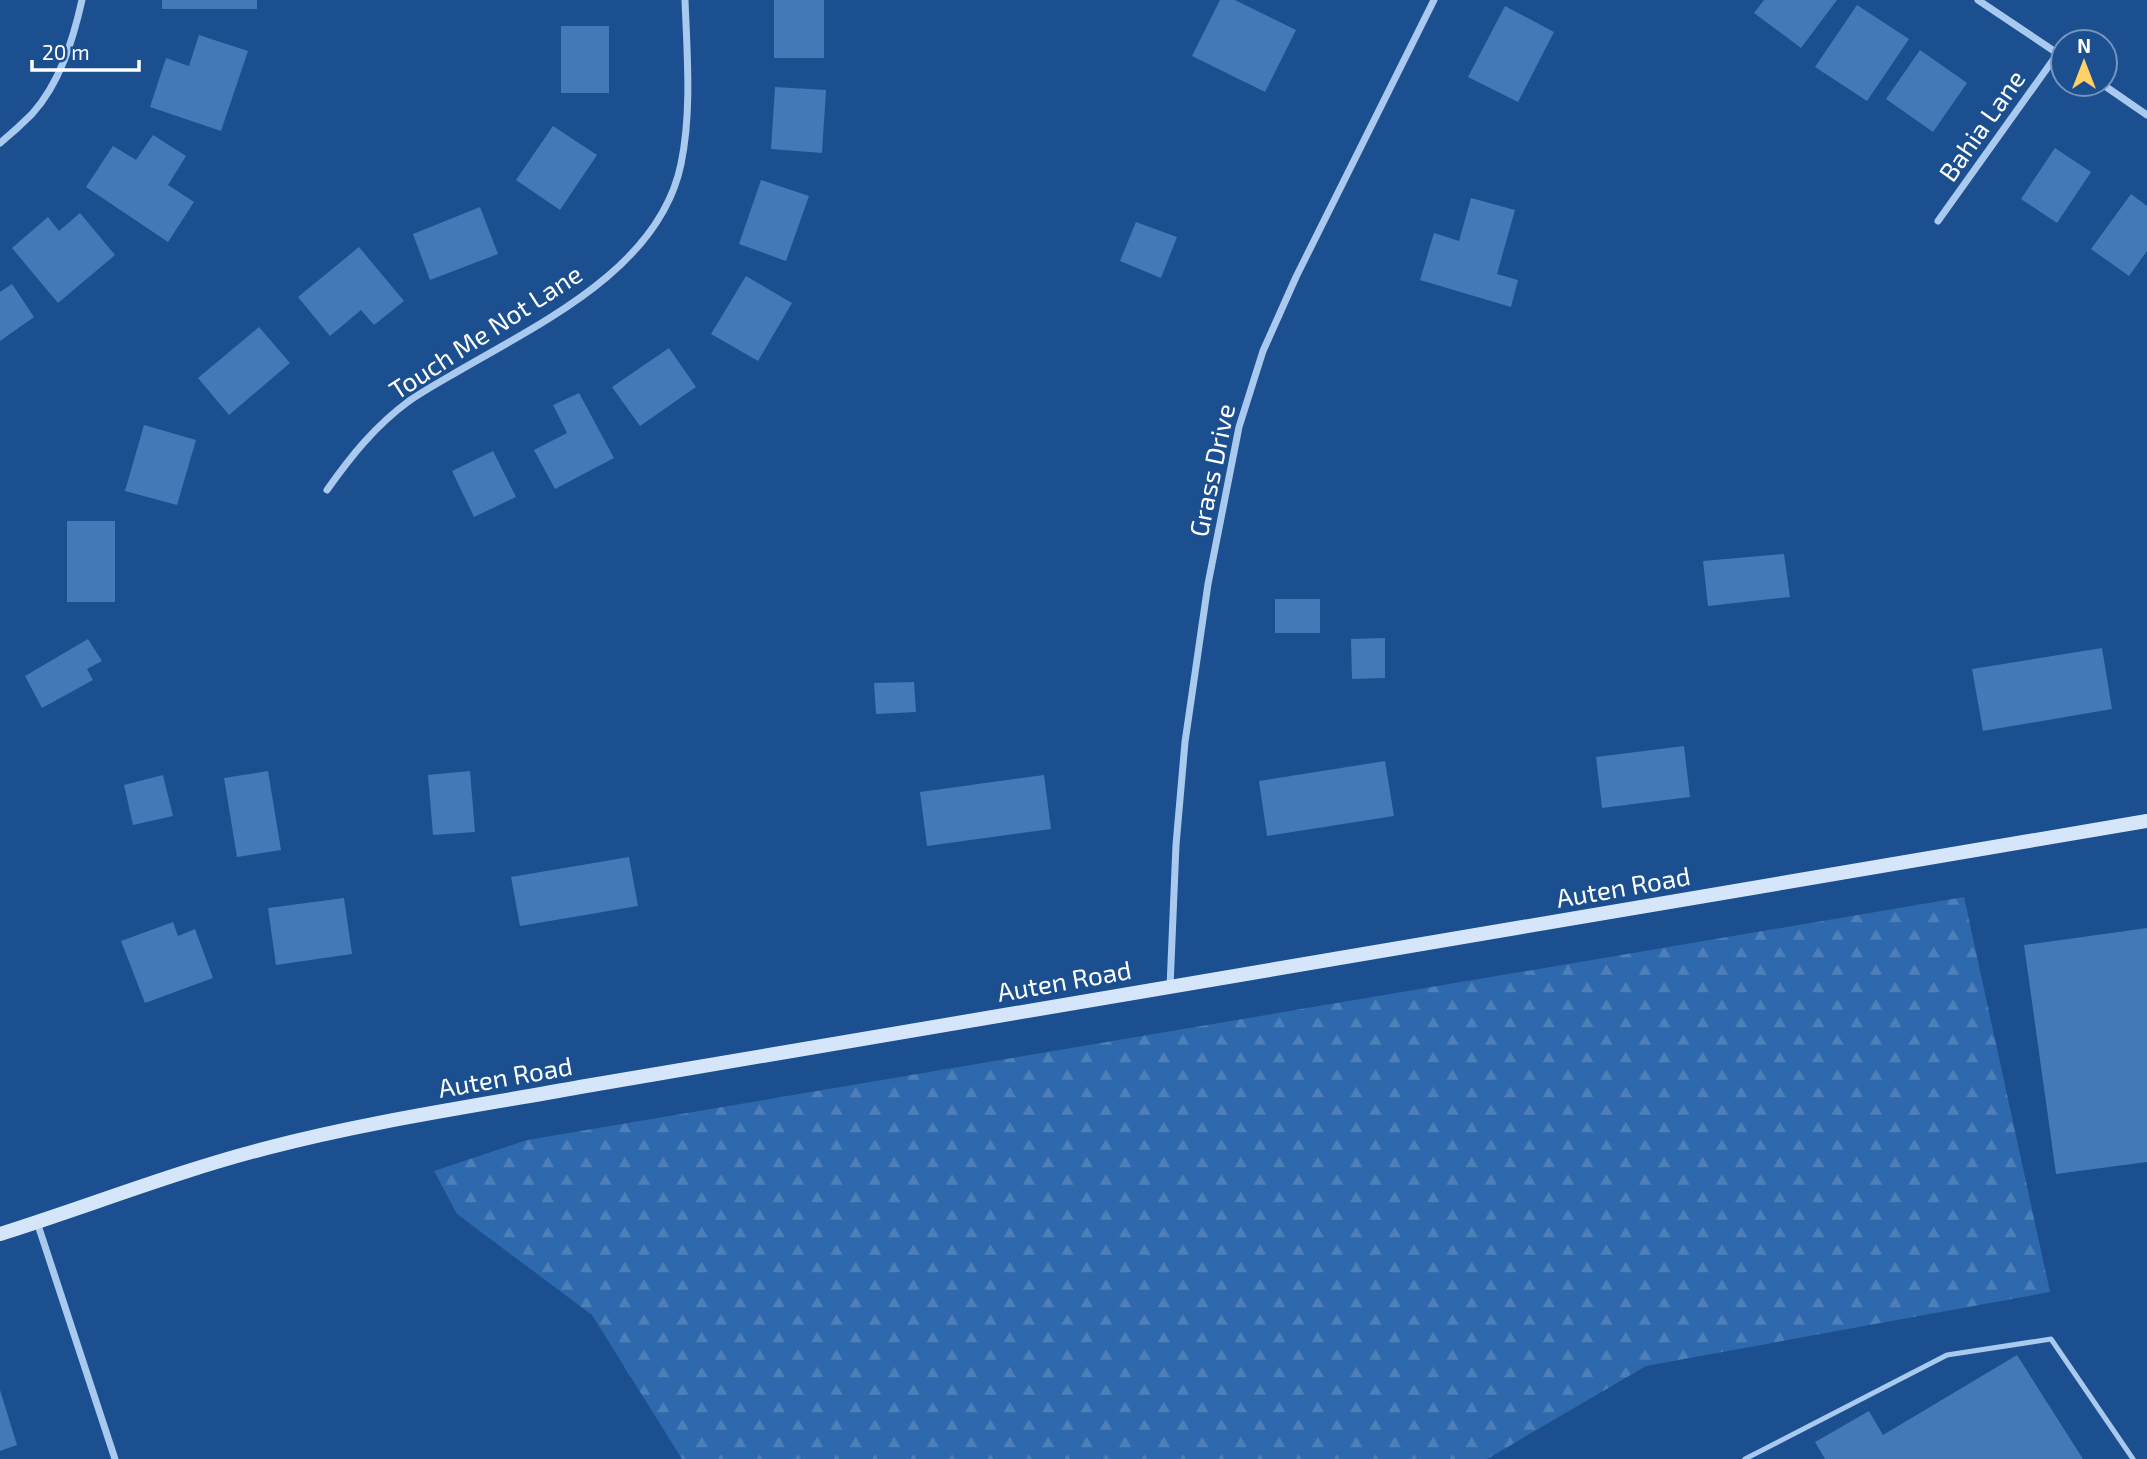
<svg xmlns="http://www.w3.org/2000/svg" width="2147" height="1459" font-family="'Exo 2',sans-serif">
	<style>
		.forest { fill: url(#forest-firs) }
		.building { fill: #4478b7 }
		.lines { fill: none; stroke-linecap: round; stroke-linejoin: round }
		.lane { stroke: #a9c9ee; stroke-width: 5 }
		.street { stroke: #a9c9ee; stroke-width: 7 }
		.secondary { stroke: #d6e6fa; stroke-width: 14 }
		.labels { text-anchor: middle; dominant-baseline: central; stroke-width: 5; stroke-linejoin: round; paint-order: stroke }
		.street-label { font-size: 26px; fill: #fff; stroke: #1b4f8f }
	</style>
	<defs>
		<pattern id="forest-firs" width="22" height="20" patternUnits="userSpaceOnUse" patternTransform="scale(1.75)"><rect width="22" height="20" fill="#2e69ad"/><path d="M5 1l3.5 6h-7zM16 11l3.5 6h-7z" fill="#4d80b9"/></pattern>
	</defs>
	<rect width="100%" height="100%" fill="#1b4f8f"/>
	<polygon class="forest" points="1964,897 2050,1292 1646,1366 1487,1459 682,1459 592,1315 457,1214 434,1171 527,1140"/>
	<g class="building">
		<rect x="162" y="0" width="95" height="9"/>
		<rect x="774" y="0" width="50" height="58"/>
		<polygon points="1220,0 1235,0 1296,30 1265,92 1192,56"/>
		<polygon points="1764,0 1837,0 1801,48 1754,13"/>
		<polygon points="1857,5 1909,39 1867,101 1815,67"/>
		<polygon points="1505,6 1554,32 1518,102 1468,77"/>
		<rect x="561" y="26" width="48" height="67"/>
		<polygon points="199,35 248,51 221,131 150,107 166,58 189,66"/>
		<polygon points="1920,50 1967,83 1933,132 1886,99"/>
		<polygon points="775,87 826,90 822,153 771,149"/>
		<polygon points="553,126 597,155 560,210 516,180"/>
		<polygon points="153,135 186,156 168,185 194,202 168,242 86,187 113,146 136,160"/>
		<polygon points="2055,148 2091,172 2057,223 2021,199"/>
		<polygon points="761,180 809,196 786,261 739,244"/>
		<polygon points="2131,194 2147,206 2147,251 2129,276 2091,249"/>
		<polygon points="1471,198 1515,210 1497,274 1518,280 1511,307 1420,280 1434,233 1459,241"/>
		<polygon points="480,207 498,254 430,280 413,234"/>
		<polygon points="80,213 115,255 58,303 12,248 48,217 59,231"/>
		<polygon points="1136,222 1177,237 1161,278 1120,261"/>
		<polygon points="359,247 404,301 374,325 361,310 330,336 298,297"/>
		<polygon points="746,276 792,303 758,361 711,334"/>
		<polygon points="12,284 34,317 0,341 0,292"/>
		<polygon points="259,327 290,363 229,415 198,378"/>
		<polygon points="669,348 696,387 640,426 612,387"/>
		<polygon points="579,393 614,458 555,489 534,450 567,433 553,405"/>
		<polygon points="144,425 196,440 177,505 125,491"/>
		<polygon points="493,451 516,497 474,517 452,471"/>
		<rect x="67" y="521" width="48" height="81"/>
		<polygon points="1784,554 1790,597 1708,606 1703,561"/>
		<rect x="1275" y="599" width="45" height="34"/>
		<polygon points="1385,638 1385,678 1352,679 1351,639"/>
		<polygon points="88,639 102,661 87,669 93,680 42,708 25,676"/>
		<polygon points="2102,648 2112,709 1983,731 1972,669"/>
		<polygon points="914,682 916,712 876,714 874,683"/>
		<polygon points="1684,746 1690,797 1602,808 1596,757"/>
		<polygon points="1385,761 1394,816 1267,836 1259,781"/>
		<polygon points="268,771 281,850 237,857 224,778"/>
		<polygon points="470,771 475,832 433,835 428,775"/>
		<polygon points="163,775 173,816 133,825 124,785"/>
		<polygon points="1044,775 1051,829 927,846 920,792"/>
		<polygon points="629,857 638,906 520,926 511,877"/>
		<polygon points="344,898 352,954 276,965 268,908"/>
		<polygon points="173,922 178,936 195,929 213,978 145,1003 121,941"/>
		<polygon points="2147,928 2147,1162 2056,1174 2024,945"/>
		<polygon points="2017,1355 2083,1459 1825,1459 1815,1442 1869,1411 1883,1435"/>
		<polygon points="0,1390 17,1445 0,1451"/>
	</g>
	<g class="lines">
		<polyline class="lane" points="1745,1459 1947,1355 2051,1339 2133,1459"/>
		<g class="street">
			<polyline points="1978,0 2063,57"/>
			<polyline points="2102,84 2147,115"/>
			<path d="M 0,143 C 11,134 22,124 32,114 C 60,83 73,40 82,0"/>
			<polyline points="1938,221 2058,53"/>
			<path d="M 327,490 C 351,456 375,426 409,401 C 422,392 436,384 450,376 C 534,326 659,271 681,164 C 692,111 687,54 685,0"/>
			<polyline points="1170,987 1176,845 1185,742 1208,584 1239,427 1263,351 1296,277 1434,0"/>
			<polyline points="37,1222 115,1459"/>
		</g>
		<path class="secondary" d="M 0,1234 C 89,1206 177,1171 267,1148 C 370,1121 476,1106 580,1087 L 2147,821"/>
	</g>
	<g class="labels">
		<g class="street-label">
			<text transform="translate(1981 125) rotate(-55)">Bahia Lane</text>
			<text transform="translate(485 331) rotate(-33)">Touch Me Not Lane</text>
			<text transform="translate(1211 470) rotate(-78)">Grass Drive</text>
			<text transform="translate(1623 886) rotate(-10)">Auten Road</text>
			<text transform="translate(1064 980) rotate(-10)">Auten Road</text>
			<text transform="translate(505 1076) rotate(-10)">Auten Road</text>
		</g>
	</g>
	<g transform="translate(2084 63)"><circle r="33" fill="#1b4f8f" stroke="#7695bc" stroke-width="2"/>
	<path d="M0-5L12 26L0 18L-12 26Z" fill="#ffd166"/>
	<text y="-10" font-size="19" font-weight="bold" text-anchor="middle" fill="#ffffff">N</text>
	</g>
	<path d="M32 60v10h107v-10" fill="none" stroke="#ffffff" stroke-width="3.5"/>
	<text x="42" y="60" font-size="21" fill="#ffffff" stroke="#1b4f8f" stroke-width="5" paint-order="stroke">20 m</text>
</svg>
